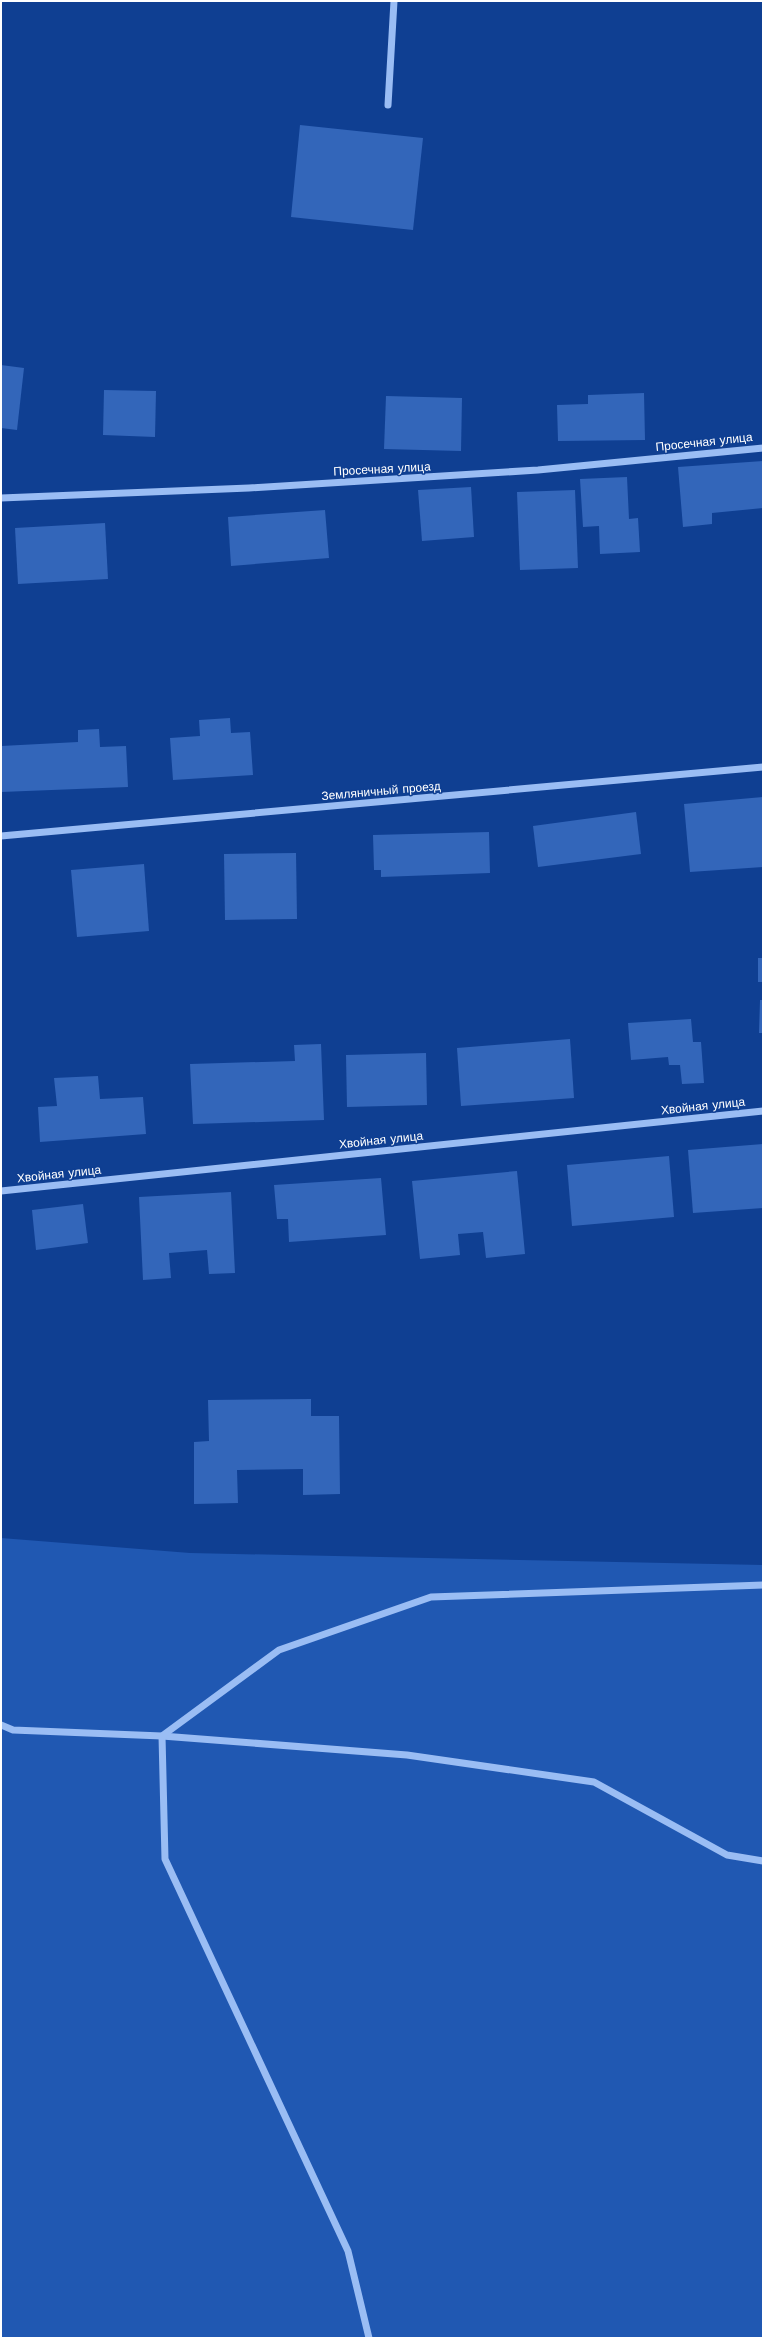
<svg xmlns="http://www.w3.org/2000/svg" width="764" height="2339" font-family="'Work Sans',sans-serif">
	<style>
		.green { fill: #2058b2 }
		.building { fill: #3366ba }
		.lines { fill: none; stroke-linecap: round; stroke-linejoin: round }
		.minor { stroke: #9abdf4; stroke-width: 7 }
		.labels { text-anchor: middle; dominant-baseline: central; stroke-width: 3; stroke-linejoin: round; paint-order: stroke }
		.street-label { font-size: 12px; fill: #fff; stroke: #0f3f92 }
	</style>
	<rect width="100%" height="100%" fill="#0f3f92"/>
	<polygon class="green" points="1,1538 190,1553 763,1565 763,2338 1,2338"/>
	<g class="building">
		<polygon points="300,125 423,138 413,230 291,217"/>
		<polygon points="1,365 24,368 17,430 1,428"/>
		<polygon points="104,390 156,391 155,437 103,435"/>
		<polygon points="644,393 645,440 558,441 557,405 588,404 588,395"/>
		<polygon points="386,396 462,398 461,451 384,449"/>
		<polygon points="763,461 763,508 712,513 712,524 683,527 678,467"/>
		<polygon points="627,477 629,519 638,518 640,552 600,554 599,526 583,527 580,479"/>
		<polygon points="471,487 474,537 422,541 418,490"/>
		<polygon points="575,490 578,568 520,570 517,492"/>
		<polygon points="325,510 329,558 231,566 228,517"/>
		<polygon points="105,523 108,579 18,584 15,528"/>
		<polygon points="230,718 231,733 250,732 253,775 173,780 170,738 200,736 199,720"/>
		<polygon points="99,729 100,747 126,746 128,787 1,792 1,746 78,742 78,730"/>
		<polygon points="763,797 763,867 690,872 684,804"/>
		<polygon points="636,812 641,854 538,867 533,826"/>
		<polygon points="489,832 490,873 381,877 381,870 374,870 373,835"/>
		<polygon points="296,853 297,919 225,920 224,854"/>
		<polygon points="144,864 149,931 77,937 71,870"/>
		<rect x="758" y="958" width="5" height="24"/>
		<polygon points="760,1000 763,1000 763,1033 759,1033"/>
		<polygon points="691,1019 693,1042 701,1042 704,1083 682,1084 680,1065 669,1065 668,1057 631,1060 628,1023"/>
		<polygon points="570,1039 574,1098 461,1106 457,1048"/>
		<polygon points="321,1044 324,1120 193,1124 190,1064 295,1061 294,1045"/>
		<polygon points="426,1053 427,1105 347,1107 346,1055"/>
		<polygon points="98,1076 100,1099 143,1097 146,1134 40,1142 38,1107 57,1106 54,1078"/>
		<polygon points="763,1144 763,1208 693,1213 688,1150"/>
		<polygon points="669,1156 674,1217 572,1226 567,1165"/>
		<polygon points="517,1171 525,1254 486,1258 483,1232 458,1234 460,1255 420,1259 412,1181"/>
		<polygon points="381,1178 386,1235 289,1242 288,1219 277,1219 274,1185"/>
		<polygon points="231,1192 235,1273 209,1274 207,1250 169,1253 171,1278 143,1280 139,1197"/>
		<polygon points="83,1204 88,1243 36,1250 32,1210"/>
		<polygon points="311,1399 311,1416 339,1416 340,1494 303,1495 303,1469 237,1470 238,1503 194,1504 194,1442 209,1441 208,1400"/>
	</g>
	<g class="lines">
		<g class="minor">
			<polyline points="388,105 394,1"/>
			<polyline points="1,498 249,488 538,470 763,448"/>
			<polyline points="1,836 763,767"/>
			<polyline points="1,1191 763,1111"/>
			<polyline points="1,1725 13,1730 162,1736 407,1755 594,1782 727,1855 763,1861"/>
			<polyline points="369,2338 348,2251 165,1859 162,1736 279,1650 431,1597 763,1585"/>
		</g>
	</g>
	<g class="labels">
		<g class="street-label">
			<text transform="translate(704 442) rotate(-6)">Просечная улица</text>
			<text transform="translate(382 469) rotate(-3)">Просечная улица</text>
			<text transform="translate(381 791) rotate(-5)">Земляничный проезд</text>
			<text transform="translate(703 1106) rotate(-6)">Хвойная улица</text>
			<text transform="translate(381 1140) rotate(-6)">Хвойная улица</text>
			<text transform="translate(59 1174) rotate(-6)">Хвойная улица</text>
		</g>
	</g>
	<rect width="764" height="2339" fill="none" stroke="#ffffff" stroke-width="4"/>
</svg>
